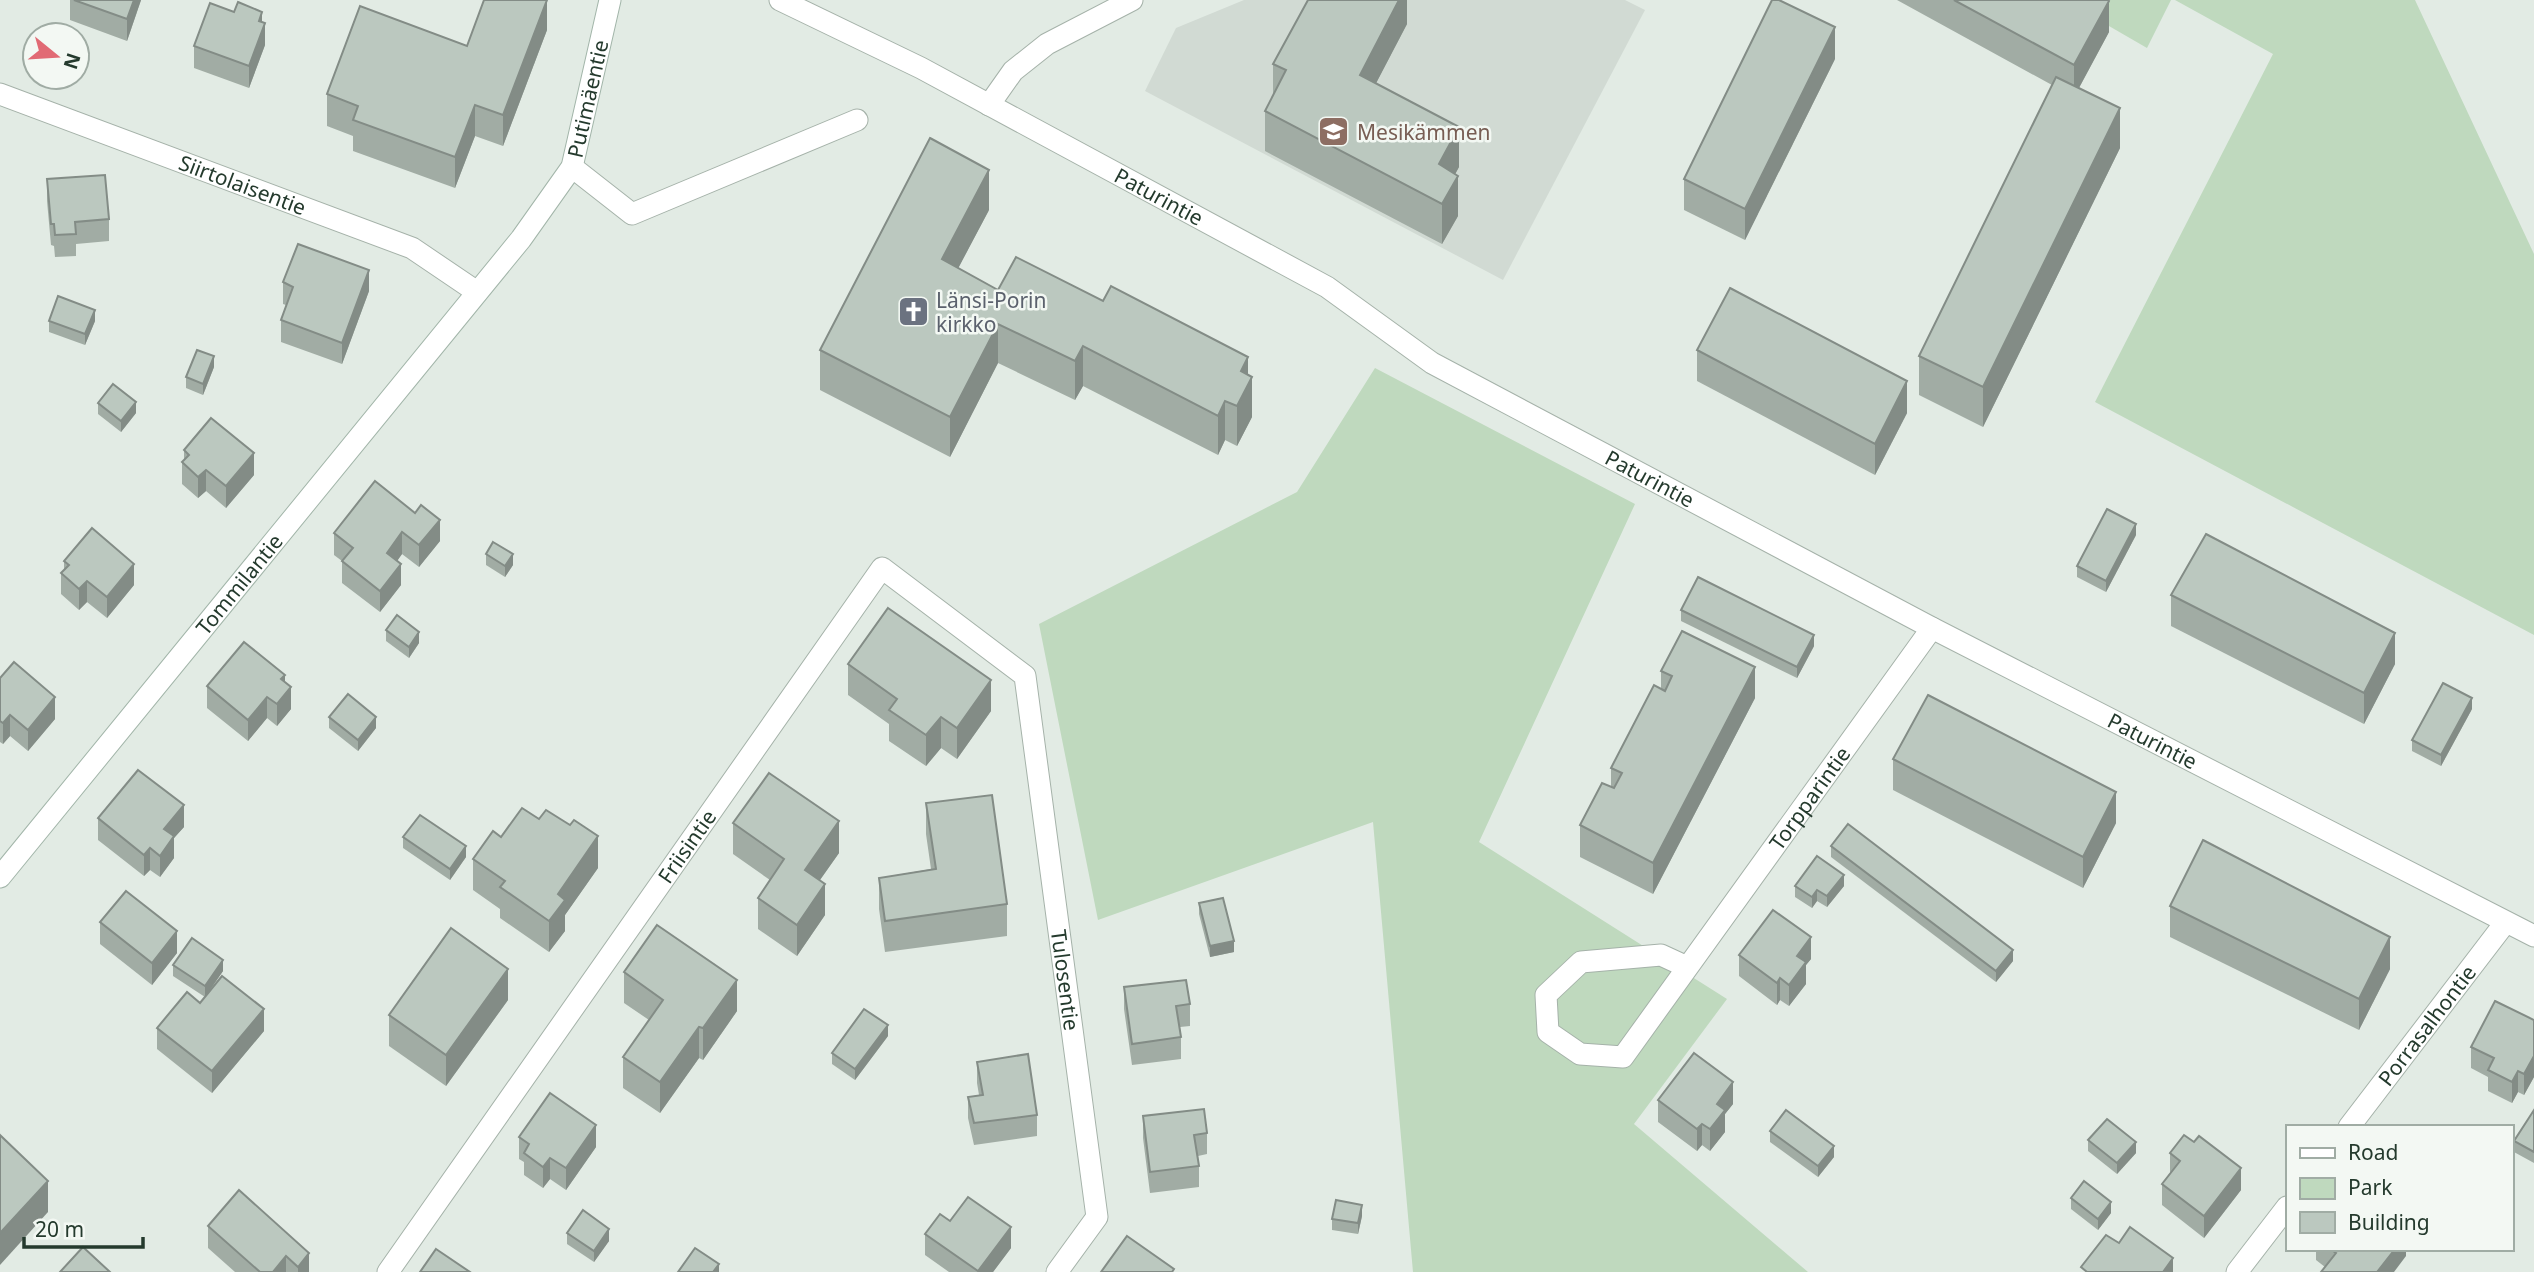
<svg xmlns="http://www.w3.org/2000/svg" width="2534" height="1272" font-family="'Noto Sans',sans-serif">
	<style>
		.built { fill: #d1dad3 }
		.green { fill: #bfd9be }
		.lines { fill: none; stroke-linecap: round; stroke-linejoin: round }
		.lane-casing { stroke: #a5b2a9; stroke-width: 23 }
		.street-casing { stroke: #a5b2a9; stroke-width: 23 }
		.secondary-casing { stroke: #a2b5a9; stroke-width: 23 }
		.lane { stroke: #fff; stroke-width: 21 }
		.street { stroke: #fff; stroke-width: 21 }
		.secondary { stroke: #fff; stroke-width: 21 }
		.wall { fill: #a1aca4 }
		.shaded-wall { fill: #838c86 }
		.building { fill: #bbc8bf; stroke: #838c86; stroke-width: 2 }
		.labels { text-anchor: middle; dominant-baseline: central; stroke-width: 5; stroke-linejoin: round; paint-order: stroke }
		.street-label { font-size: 21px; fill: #243a2d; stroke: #f3f8f3 }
		.education-label { font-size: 21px; fill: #785e54; stroke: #f3f8f3; text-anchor: start }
		.worship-label { font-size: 21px; fill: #5b616d; stroke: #f3f8f3; text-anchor: start }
	</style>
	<rect width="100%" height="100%" fill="#e2ebe4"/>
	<polygon class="built" points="1244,0 1625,0 1645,10 1503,280 1145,91 1176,28"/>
	<g class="green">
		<polygon points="2064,0 2171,0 2147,48"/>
		<polygon points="2175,0 2415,0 2534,254 2534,635 2095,402 2273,54"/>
		<polygon points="1375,368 1635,504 1479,842 1727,999 1634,1124 1808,1272 1413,1272 1373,822 1098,920 1039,624 1297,492"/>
	</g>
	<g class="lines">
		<defs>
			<polyline id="lane" points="572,167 632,214 857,120"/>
			<g id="street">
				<path id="s1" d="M 780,0 L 921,68 L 1327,287 L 1432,363 L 1932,628 L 2534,936"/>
				<path id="s2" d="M 0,94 L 412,248 L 477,292"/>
				<polyline points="989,105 1013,71 1047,44 1132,0"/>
				<path id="s3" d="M 1687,967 L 1661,955 L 1581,962 L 1546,995 L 1548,1032 L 1580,1054 L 1623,1057 L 1932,628"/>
				<path id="s4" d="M 2349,1127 L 2505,923"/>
				<path id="s5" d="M 388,1272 L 882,568 L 1025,676 L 1097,1217 L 1057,1272"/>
				<polyline points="2237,1272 2287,1207"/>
			</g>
			<g id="secondary">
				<path id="s6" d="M 0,877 L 521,239 L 572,167 L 610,0"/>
			</g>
		</defs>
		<use href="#lane" class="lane-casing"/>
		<use href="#street" class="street-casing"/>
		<use href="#secondary" class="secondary-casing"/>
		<use href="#lane" class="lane"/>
		<use href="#street" class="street"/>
		<use href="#secondary" class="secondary"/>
	</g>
	<g class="wall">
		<polygon points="70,0 141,0 127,41 70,20"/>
		<polygon points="547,0 547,30 503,146 475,136 455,188 353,151 353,136 327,126 327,94 467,46"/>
		<polygon points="1407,0 1407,24 1376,83 1459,167 1455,174 1458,216 1442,244 1265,151 1265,111 1273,95 1273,64"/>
		<polygon points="1897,0 2108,0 2109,32 2079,88 2120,148 1983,427 1919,395 1919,356 2052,85"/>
		<polygon points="262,22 265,45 249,88 194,68 194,46"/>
		<polygon points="1835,59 1745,240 1684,210 1684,179"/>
		<polygon points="47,179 109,219 109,241 76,244 76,256 55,257 54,246 51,245 47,201"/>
		<polygon points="989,210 958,268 998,290 1248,375 1252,417 1237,446 1225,440 1218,455 1083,386 1075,400 998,363 950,457 820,390 820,350"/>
		<polygon points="283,282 369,291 342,364 281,342 281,320 286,305 283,304"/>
		<polygon points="49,321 95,321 85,345 49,332"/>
		<polygon points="1697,350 1907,413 1875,475 1697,381"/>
		<polygon points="214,367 203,395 186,388 186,377"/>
		<polygon points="98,403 136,413 121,432 98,414"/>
		<polygon points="184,450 254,475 226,508 206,491 198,498 182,484 182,462 184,460"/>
		<polygon points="375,481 440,541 419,567 402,554 397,561 401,585 380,612 342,583 342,561 334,555 334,533"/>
		<polygon points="2136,535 2106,592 2077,577 2077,566"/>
		<polygon points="486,554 513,565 505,577 486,565"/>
		<polygon points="64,561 134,585 107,618 87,602 79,610 61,594 61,573 64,570"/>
		<polygon points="2171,595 2395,664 2364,724 2171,626"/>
		<polygon points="1681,610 1814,646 1797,678 1681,621"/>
		<polygon points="386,630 419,643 409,658 386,641"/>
		<polygon points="848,664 991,711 957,759 941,748 926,766 889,741 889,724 848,695"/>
		<polygon points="1661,671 1755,698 1653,894 1580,857 1580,825 1611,787 1611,768 1661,689"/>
		<polygon points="0,678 55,719 28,751 10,736 3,744 0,742"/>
		<polygon points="285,682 291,709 277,726 267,718 248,741 207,708 207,686"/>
		<polygon points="2472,709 2441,766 2412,751 2412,740"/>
		<polygon points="329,717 376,728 358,751 329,728"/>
		<polygon points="1893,759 2116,823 2083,888 1893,790"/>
		<polygon points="926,803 1007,904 1007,936 885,952 879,909 879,878 931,869 926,834"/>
		<polygon points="98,818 184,827 174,838 174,858 160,877 150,870 144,876 98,840"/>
		<polygon points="733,823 839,853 820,880 825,915 797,956 758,929 758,898 770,880 733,854"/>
		<polygon points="403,837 466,857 450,880 403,848"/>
		<polygon points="501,837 598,868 565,915 565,931 549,952 500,918 500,909 473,890 473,859"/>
		<polygon points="1831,846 2013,961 1996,982 1831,857"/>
		<polygon points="1795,886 1844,886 1827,907 1817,901 1812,908 1795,897"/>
		<polygon points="1199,903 1234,952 1210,957 1199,914"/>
		<polygon points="2170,906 2390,969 2359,1030 2170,937"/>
		<polygon points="100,922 177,953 152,985 100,944"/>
		<polygon points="1739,955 1811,959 1806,965 1806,984 1789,1006 1780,1000 1777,1005 1739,976"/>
		<polygon points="173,965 223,971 208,993 264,1031 212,1093 157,1049 157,1028 200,1003 205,997 173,976"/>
		<polygon points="624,972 737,1011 703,1060 699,1058 660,1113 623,1088 623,1057 649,1020 624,1003"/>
		<polygon points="1124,987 1190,1004 1190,1026 1180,1027 1181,1037 1181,1059 1132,1065 1124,1009"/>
		<polygon points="508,1000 446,1086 389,1046 389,1015"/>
		<polygon points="2534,1020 2534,1077 2524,1095 2518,1092 2512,1103 2488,1091 2488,1077 2471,1068 2471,1047"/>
		<polygon points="888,1036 855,1080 832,1064 832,1053"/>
		<polygon points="977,1062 1037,1115 1037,1136 974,1145 968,1118 968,1097 979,1095 977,1083"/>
		<polygon points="1658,1100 1733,1104 1725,1114 1725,1132 1710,1151 1702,1145 1697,1151 1658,1122"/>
		<polygon points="2534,1110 2534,1163 2514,1152 2514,1141"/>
		<polygon points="1143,1116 1207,1133 1207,1154 1198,1156 1199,1166 1199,1187 1150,1193 1143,1138"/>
		<polygon points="1770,1131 1834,1157 1818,1177 1770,1142"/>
		<polygon points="519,1137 596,1147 566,1190 550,1179 543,1188 524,1175 524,1162 519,1159"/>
		<polygon points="2088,1140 2136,1153 2117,1174 2088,1151"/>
		<polygon points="2170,1153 2241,1190 2204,1238 2162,1205 2162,1184 2170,1173"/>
		<polygon points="239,1190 309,1272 235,1272 208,1248 208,1226"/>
		<polygon points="2071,1198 2111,1213 2098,1230 2071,1209"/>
		<polygon points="1362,1216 1358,1234 1332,1230 1332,1219"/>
		<polygon points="950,1221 1011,1248 993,1272 949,1272 925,1255 925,1234"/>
		<polygon points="567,1233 609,1241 594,1262 567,1244"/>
		<polygon points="2316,1249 2406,1249 2406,1256 2325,1267 2316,1260"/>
	</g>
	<g class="shaded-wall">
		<polygon points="134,0 141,0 127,41 127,19"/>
		<polygon points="547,0 547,30 503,146 503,115"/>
		<polygon points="1399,0 1407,0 1407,24 1360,114 1360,75"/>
		<polygon points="2109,1 2109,32 2074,97 2074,65"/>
		<polygon points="262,12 262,32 265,23 265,45 249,88 249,66 259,21"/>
		<polygon points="1835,27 1835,59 1745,240 1745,209"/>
		<polygon points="475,105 475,136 455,188 455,157"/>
		<polygon points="2120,108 2120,148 1983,427 1983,387"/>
		<polygon points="1459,127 1459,167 1439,204 1439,164"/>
		<polygon points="989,170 989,210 942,299 942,259"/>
		<polygon points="1458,176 1458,216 1442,244 1442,204"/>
		<polygon points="369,270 369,291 342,364 342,343"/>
		<polygon points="95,310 95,321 85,345 85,334"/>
		<polygon points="998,324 998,363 950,457 950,417"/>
		<polygon points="1083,346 1083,386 1075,400 1075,361"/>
		<polygon points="214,356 214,367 203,395 203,384"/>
		<polygon points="1248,357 1248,385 1252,377 1252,417 1237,446 1237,406 1241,371"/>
		<polygon points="1907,381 1907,413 1875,475 1875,444"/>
		<polygon points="1225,401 1225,440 1218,455 1218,416"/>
		<polygon points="136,402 136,413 121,432 121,421"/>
		<polygon points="254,453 254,475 226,508 226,486"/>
		<polygon points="206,470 206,491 198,498 198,477"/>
		<polygon points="440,520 440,541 419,567 419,545"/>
		<polygon points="2136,524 2136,535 2106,592 2106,581"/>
		<polygon points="402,532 402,554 387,575 387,553"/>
		<polygon points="513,554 513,565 505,577 505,566"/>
		<polygon points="134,564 134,585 107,618 107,597"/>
		<polygon points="401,564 401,585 380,612 380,591"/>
		<polygon points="87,581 87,602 79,610 79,589"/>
		<polygon points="419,632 419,643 409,658 409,647"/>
		<polygon points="2395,633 2395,664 2364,724 2364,693"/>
		<polygon points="1814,635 1814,646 1797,678 1797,667"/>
		<polygon points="1755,667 1755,698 1653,894 1653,863"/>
		<polygon points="285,675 285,695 291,687 291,709 277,726 277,704 281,679"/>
		<polygon points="991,680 991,711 957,759 957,728"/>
		<polygon points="55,697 55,719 28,751 28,730"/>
		<polygon points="267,697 267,718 248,741 248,720"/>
		<polygon points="2472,698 2472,709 2441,766 2441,755"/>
		<polygon points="10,715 10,736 3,744 3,723"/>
		<polygon points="376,717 376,728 358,751 358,740"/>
		<polygon points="941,717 941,748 926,766 926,735"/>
		<polygon points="2116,792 2116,823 2083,888 2083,857"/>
		<polygon points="184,805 184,827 174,838 174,858 160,877 160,856 164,829"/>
		<polygon points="839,821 839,853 805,901 805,870"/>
		<polygon points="598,836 598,868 565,915 565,931 549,952 549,921 558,894"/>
		<polygon points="466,846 466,857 450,880 450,869"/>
		<polygon points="150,848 150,870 144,876 144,855"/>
		<polygon points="1844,875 1844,886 1827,907 1827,896"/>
		<polygon points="825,884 825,915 797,956 797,925"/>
		<polygon points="1817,890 1817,901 1812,908 1812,897"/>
		<polygon points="177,931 177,953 152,985 152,963"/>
		<polygon points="1811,937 1811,959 1806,965 1806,984 1789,1006 1789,985 1797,956"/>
		<polygon points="2390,937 2390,969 2359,1030 2359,999"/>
		<polygon points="1234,941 1234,952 1210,957 1210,946"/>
		<polygon points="2013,950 2013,961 1996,982 1996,971"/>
		<polygon points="223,960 223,971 205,997 205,986"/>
		<polygon points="508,969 508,1000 446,1086 446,1055"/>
		<polygon points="1780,978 1780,1000 1777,1005 1777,983"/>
		<polygon points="737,980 737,1011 703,1060 703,1028"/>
		<polygon points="264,1009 264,1031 212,1093 212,1071"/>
		<polygon points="888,1025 888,1036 855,1080 855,1069"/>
		<polygon points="699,1027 699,1058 660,1113 660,1082"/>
		<polygon points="2534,1056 2534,1077 2524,1095 2524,1074"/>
		<polygon points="2518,1071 2518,1092 2512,1103 2512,1082"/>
		<polygon points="1733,1082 1733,1104 1725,1114 1725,1132 1710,1151 1710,1129 1717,1104"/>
		<polygon points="1702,1124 1702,1145 1697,1151 1697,1129"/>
		<polygon points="596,1125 596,1147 566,1190 566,1168"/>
		<polygon points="2136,1142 2136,1153 2117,1174 2117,1163"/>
		<polygon points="1834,1146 1834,1157 1818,1177 1818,1166"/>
		<polygon points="550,1158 550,1179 543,1188 543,1167"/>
		<polygon points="2241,1168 2241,1190 2204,1238 2204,1216"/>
		<polygon points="48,1181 48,1212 0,1265 0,1233"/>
		<polygon points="2111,1202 2111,1213 2098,1230 2098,1219"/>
		<polygon points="1362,1205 1362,1216 1358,1234 1358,1223"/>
		<polygon points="1011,1227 1011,1248 993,1272 978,1272"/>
		<polygon points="609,1229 609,1241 594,1262 594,1251"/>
		<polygon points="2395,1249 2406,1249 2406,1256 2394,1272 2377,1272"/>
		<polygon points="309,1253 309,1272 298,1272 298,1267"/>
		<polygon points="286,1256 286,1272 273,1272"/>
		<polygon points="2173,1258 2173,1272 2163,1272"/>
		<polygon points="719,1264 719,1272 713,1272"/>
	</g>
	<g class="building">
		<polygon points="74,0 134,0 127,19"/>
		<polygon points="484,0 547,0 503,115 475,105 455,157 353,120 358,106 327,94 360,6 467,46"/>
		<polygon points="1308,0 1399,0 1360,75 1459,127 1439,164 1458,176 1442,204 1265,111 1286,70 1273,64"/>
		<polygon points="1772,0 1779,0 1835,27 1745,209 1684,179"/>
		<polygon points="1954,0 2108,0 2109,1 2074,65"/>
		<polygon points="238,2 262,12 259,21 265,23 249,66 194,46 210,3 234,12"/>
		<polygon points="2056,77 2120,108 1983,387 1919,356"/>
		<polygon points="930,138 989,170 942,259 998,290 1016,257 1103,301 1111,286 1248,357 1241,371 1252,377 1237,406 1225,401 1218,416 1083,346 1075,361 998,324 950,417 820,350"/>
		<polygon points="105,175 109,219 75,222 76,234 55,235 54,224 51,224 47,179"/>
		<polygon points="298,244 369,270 342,343 281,320 293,287 283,282"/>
		<polygon points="1730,288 1907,381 1875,444 1697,350"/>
		<polygon points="58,296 95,310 85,334 49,321"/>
		<polygon points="197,350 214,356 203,384 186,377"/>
		<polygon points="113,384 136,402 121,421 98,403"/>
		<polygon points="211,418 254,453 226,486 206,470 198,477 182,462 189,455 184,450"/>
		<polygon points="375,481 415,513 421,505 440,520 419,545 402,532 387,553 401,564 380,591 342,561 353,548 334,533"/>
		<polygon points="2107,509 2136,524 2106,581 2077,566"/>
		<polygon points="92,528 134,564 107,597 87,581 79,589 61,573 69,565 64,561"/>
		<polygon points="2206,534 2395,633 2364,693 2171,595"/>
		<polygon points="493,542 513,554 505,566 486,554"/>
		<polygon points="1698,577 1814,635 1797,667 1681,610"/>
		<polygon points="888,608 991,680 957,728 941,717 926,735 889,710 897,699 848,664"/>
		<polygon points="397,615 419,632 409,647 386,630"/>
		<polygon points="1682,631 1755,667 1653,863 1580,825 1602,783 1614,788 1622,773 1611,768 1654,685 1665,691 1672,676 1661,671"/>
		<polygon points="244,642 285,675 281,679 291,687 277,704 267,697 248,720 207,686"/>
		<polygon points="14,662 55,697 28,730 10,715 3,723 0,721 0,678"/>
		<polygon points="2443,683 2472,698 2441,755 2412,740"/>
		<polygon points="348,694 376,717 358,740 329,717"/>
		<polygon points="1928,695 2116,792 2083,857 1893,759"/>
		<polygon points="138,770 184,805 164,829 174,836 160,856 150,848 144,855 98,818"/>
		<polygon points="769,773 839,821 805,870 825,884 797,925 758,898 784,859 733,823"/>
		<polygon points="992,795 1007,904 885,921 879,878 936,869 926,803"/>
		<polygon points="522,808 539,819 546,810 570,825 574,820 598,836 558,894 565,900 549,921 500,887 505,881 473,859 493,831 501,837"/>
		<polygon points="420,815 466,846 450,869 403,837"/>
		<polygon points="1848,824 2013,950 1996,971 1831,846"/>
		<polygon points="2203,840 2390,937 2359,999 2170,906"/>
		<polygon points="1817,856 1844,875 1827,896 1817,890 1812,897 1795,886"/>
		<polygon points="126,891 177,931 152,963 100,922"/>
		<polygon points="1223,898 1234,941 1210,946 1199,903"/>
		<polygon points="1773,910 1811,937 1797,956 1806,962 1789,985 1780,978 1777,983 1739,955"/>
		<polygon points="657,925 737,980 703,1028 699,1027 660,1082 623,1057 663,1000 624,972"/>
		<polygon points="451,928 508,969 446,1055 389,1015"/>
		<polygon points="192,938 223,960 205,986 173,965"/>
		<polygon points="222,976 264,1009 212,1071 157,1028 187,992 200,1003"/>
		<polygon points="1186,980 1190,1004 1176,1006 1181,1037 1132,1044 1124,987"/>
		<polygon points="2495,1001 2534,1020 2534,1056 2524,1074 2518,1071 2512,1082 2488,1070 2494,1058 2471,1047"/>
		<polygon points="864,1009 888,1025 855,1069 832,1053"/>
		<polygon points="1694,1053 1733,1082 1717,1104 1725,1110 1710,1129 1702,1124 1697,1129 1658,1100"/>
		<polygon points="1028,1054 1037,1115 974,1123 968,1097 983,1095 977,1062"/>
		<polygon points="550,1093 596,1125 566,1168 550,1158 543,1167 524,1153 529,1144 519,1137"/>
		<polygon points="1204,1109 1207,1133 1194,1135 1199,1166 1150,1172 1143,1116"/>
		<polygon points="1786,1110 1834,1146 1818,1166 1770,1131"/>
		<polygon points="2534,1110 2534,1152 2514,1141"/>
		<polygon points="2107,1119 2136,1142 2117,1163 2088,1140"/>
		<polygon points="0,1135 48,1181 0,1233"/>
		<polygon points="2184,1135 2194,1142 2199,1136 2241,1168 2204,1216 2162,1184 2180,1161 2170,1153"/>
		<polygon points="2084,1181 2111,1202 2098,1219 2071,1198"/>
		<polygon points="239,1190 309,1253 298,1267 286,1256 273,1272 260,1272 208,1226"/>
		<polygon points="968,1197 1011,1227 978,1271 925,1234 940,1214 950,1221"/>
		<polygon points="1336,1200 1362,1205 1358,1223 1332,1219"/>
		<polygon points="583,1210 609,1229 594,1251 567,1233"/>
		<polygon points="2130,1227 2173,1258 2163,1272 2087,1272 2081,1267 2106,1235 2119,1243"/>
		<polygon points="1127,1236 1174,1269 1172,1272 1101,1272"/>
		<polygon points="83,1247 110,1272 60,1272"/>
		<polygon points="695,1248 719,1264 713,1272 678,1272"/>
		<polygon points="436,1249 470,1272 420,1272"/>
		<polygon points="2330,1249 2395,1249 2377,1272 2321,1272 2336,1253"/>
	</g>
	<defs>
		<symbol id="school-square" viewBox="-11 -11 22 22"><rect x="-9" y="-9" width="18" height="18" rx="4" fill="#8d6e63" stroke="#f3f8f3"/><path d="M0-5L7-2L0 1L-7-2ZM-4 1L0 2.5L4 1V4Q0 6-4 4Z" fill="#fff"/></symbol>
		<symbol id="church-square" viewBox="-11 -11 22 22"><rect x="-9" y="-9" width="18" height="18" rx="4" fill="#6b7280" stroke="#f3f8f3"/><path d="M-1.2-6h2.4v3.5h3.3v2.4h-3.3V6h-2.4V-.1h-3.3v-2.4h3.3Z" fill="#fff"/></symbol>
	</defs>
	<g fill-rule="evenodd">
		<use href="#school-square" x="1316" y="114" width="35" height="35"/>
		<use href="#church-square" x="896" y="294" width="35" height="35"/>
	</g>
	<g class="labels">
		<g class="street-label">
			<text stroke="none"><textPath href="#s6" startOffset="982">Putimäentie</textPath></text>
			<text stroke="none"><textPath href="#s2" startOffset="259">Siirtolaisentie</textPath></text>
			<text stroke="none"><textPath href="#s1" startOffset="427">Paturintie</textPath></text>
			<text stroke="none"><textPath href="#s1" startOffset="994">Paturintie</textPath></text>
			<text stroke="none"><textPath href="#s6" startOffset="378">Tommilantie</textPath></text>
			<text stroke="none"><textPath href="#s1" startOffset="1561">Paturintie</textPath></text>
			<text stroke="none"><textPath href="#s3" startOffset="595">Torpparintie</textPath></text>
			<text stroke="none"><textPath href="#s5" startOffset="520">Friisintie</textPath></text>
			<text stroke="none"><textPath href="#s5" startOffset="1346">Tulosentie</textPath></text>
			<text stroke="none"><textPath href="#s4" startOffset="128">Porrasalhontie</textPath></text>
		</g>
		<g class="education-label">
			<text x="1357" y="132">Mesikämmen</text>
		</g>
		<g class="worship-label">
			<text x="936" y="300">Länsi-Porin<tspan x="936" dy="24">kirkko</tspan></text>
		</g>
	</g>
	<rect x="2286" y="1125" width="228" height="126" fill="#f3f8f3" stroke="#a0aca4" stroke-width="2"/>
	<rect x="2300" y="1148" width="35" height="10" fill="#ffffff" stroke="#a0aca4" stroke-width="2"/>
	<text x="2348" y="1160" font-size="21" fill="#243a2d">Road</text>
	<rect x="2300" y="1178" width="35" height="21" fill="#bfd9be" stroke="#a0aca4" stroke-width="2"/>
	<text x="2348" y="1195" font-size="21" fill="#243a2d">Park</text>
	<rect x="2300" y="1212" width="35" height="21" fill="#bbc8bf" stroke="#a0aca4" stroke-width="2"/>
	<text x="2348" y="1230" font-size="21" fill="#243a2d">Building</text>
	<g transform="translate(56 56) rotate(108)"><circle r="33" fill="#f3f8f3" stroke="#a0aca4" stroke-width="2"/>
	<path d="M0-5L12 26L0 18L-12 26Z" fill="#e16a74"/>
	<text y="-10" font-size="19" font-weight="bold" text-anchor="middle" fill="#243a2d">N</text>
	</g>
	<path d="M24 1237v10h119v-10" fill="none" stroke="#243a2d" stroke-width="3.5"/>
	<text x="35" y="1237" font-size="21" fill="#243a2d" stroke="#f3f8f3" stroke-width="5" paint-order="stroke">20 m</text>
</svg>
